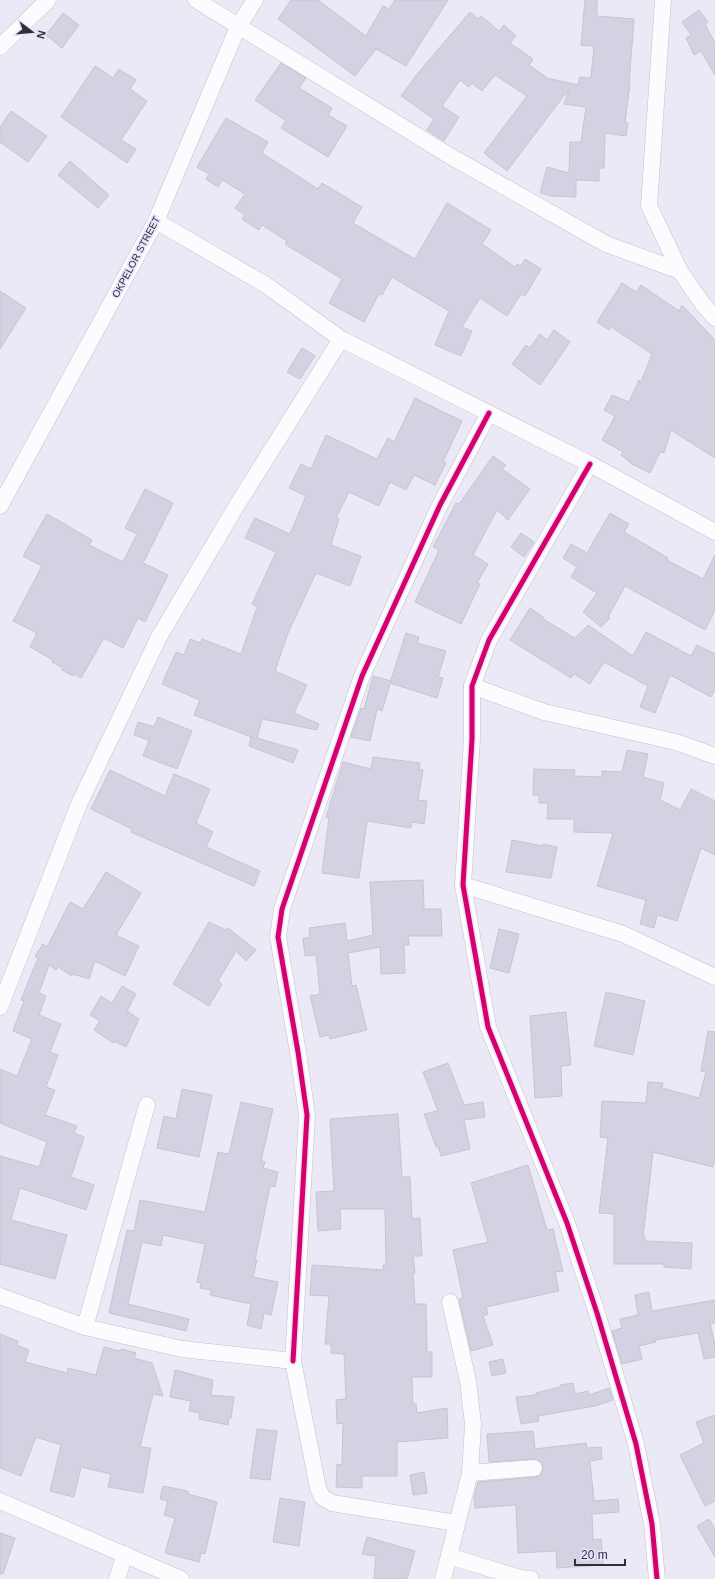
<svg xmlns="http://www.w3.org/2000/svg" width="715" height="1579" font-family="Helvetica,sans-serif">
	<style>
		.building { fill: #d4d2e2; stroke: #c6c4cf }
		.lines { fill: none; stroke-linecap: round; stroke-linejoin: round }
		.street-casing { stroke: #c2c0cb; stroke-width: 17 }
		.street { stroke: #fcfcfe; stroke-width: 16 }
		.cycleway-casing { stroke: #e7e3fc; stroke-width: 8 }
		.cycleway { stroke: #d6006c; stroke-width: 5 }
		.labels { text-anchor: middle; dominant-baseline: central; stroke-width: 3.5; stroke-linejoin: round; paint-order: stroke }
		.street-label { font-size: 10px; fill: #302f38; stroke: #e7e3fc }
	</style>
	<rect width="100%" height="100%" fill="#ebe9f6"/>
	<g class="building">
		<polygon points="291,0 318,0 366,36 383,6 389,9 395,0 448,0 406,66 376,49 355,76 278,19"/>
		<polygon points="585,0 597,0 597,16 634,19 629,84 630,84 625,122 628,123 626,136 605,133 604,168 599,168 599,181 576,180 576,197 552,196 540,193 547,167 569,173 570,142 581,142 586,107 564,104 569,89 507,171 484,153 527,96 495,75 482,91 472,83 469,87 460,80 442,106 459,117 444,141 427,130 434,119 401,96 418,73 470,12 478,19 481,16 499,31 504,25 516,36 510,43 533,59 529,65 547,78 578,85 580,77 591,78 594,46 581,45"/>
		<polygon points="699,10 708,22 705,24 715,43 715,75 701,51 694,55 686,38 691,35 682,22"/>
		<polygon points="63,13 79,25 62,48 46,35"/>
		<polygon points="281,63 306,78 299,88 332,108 328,115 347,126 328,157 281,128 286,121 255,100"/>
		<polygon points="95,66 113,78 119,69 136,80 130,89 147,101 121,140 136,149 127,163 61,117"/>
		<polygon points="11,111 47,136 28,162 0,142 0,127"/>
		<polygon points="226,118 268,142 262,153 318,189 322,183 362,207 353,223 415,259 447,203 491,230 482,244 515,267 517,264 521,266 525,259 541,269 525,296 521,294 507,316 480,298 462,327 472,331 461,356 435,345 449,311 392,277 382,295 379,294 364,322 329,303 342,279 285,244 287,241 262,225 259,230 242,219 245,215 235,208 245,194 222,180 218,187 206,179 209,174 197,167"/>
		<polygon points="70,161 109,195 98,208 58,175"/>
		<polygon points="622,283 636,292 641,285 679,311 682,305 715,340 715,458 671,430 664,453 660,452 650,473 632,464 621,455 623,452 602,440 615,416 604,410 612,395 629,402 639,380 641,382 652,354 611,327 609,330 597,322"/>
		<polygon points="0,291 26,308 0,349"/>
		<polygon points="554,330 570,342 540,385 512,364 526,345 530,348 540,334 547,340"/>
		<polygon points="302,348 315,356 300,379 287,372"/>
		<polygon points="415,398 462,421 443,462 446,463 435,485 414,475 406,490 390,482 379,506 349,492 336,518 339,519 331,545 361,556 350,586 316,573 288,633 275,671 307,685 294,713 319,724 317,730 262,719 257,738 298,750 293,763 249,746 251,737 254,738 194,715 200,700 162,684 176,652 184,655 190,639 201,643 202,639 241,654 257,607 252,604 276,552 245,538 255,518 290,534 306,496 289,488 301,464 311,469 326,435 377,459 388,438 394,442"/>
		<polygon points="493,456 506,465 502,469 530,489 508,520 497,510 473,555 488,564 477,583 480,584 461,624 415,602 439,550 433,547 456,503 459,504"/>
		<polygon points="145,489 173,503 143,563 168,575 145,622 138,618 123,648 104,638 81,678 74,674 73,676 62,670 63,668 52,662 53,660 30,647 37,633 13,621 42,566 23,556 47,514 92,540 89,545 123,562 137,534 125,528"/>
		<polygon points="610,513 629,524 624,532 668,558 667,560 703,579 715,555 715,610 705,630 625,586 608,617 610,618 601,627 583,612 597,593 571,577 577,567 563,558 571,544 587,553"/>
		<polygon points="521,533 534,542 524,557 511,547"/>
		<polygon points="530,608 543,617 543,619 575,638 588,625 633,656 646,632 691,656 697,645 715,654 715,690 711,697 670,675 655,713 640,707 648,686 604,662 590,684 574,674 571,678 510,640"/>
		<polygon points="406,633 419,637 417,643 446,651 438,677 443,678 437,698 390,683"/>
		<polygon points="373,676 391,681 382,711 377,709 370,741 351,737 361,708 364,709"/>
		<polygon points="158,717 192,731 177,769 143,756 149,740 134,735 138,722 154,727"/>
		<polygon points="627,750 648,754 643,777 664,783 660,800 680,810 691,789 715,801 715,855 701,848 677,921 657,915 654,928 640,924 646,900 597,886 613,833 574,832 574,819 547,819 548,803 539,803 539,795 533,795 534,769 575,770 574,776 602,777 602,771 622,772"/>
		<polygon points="373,757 420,763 419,769 423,770 418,800 427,801 424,824 412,822 411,828 367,821 359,878 322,873 329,818 326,817 343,762 371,769"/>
		<polygon points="110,770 165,796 174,774 210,789 196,823 213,832 206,847 260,871 254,886 131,832 132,829 91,809"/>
		<polygon points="512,840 543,846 543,844 557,847 551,878 506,872"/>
		<polygon points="106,872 141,893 116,935 139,946 125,976 95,961 89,979 73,974 72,976 58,967 56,970 49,965 39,993 46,996 39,1015 61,1024 50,1052 58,1055 46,1087 55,1090 45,1115 77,1126 74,1133 84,1137 71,1177 94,1185 86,1210 20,1188 11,1220 67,1235 55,1279 0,1264 0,1156 39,1167 47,1142 0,1123 0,1069 17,1076 32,1039 13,1031 24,1001 21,1000 38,958 35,956 43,944 47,947 70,902 83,909"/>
		<polygon points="423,880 424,909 441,909 442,936 408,936 409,945 404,945 405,973 381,974 380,947 348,953 352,986 356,985 367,1030 330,1039 329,1035 320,1037 310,996 320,994 316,955 305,956 303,938 310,938 309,928 345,923 347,941 373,935 370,882"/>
		<polygon points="209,922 226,930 228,928 256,950 246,961 236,951 218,981 222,984 209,1006 173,984"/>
		<polygon points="499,929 519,934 509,973 490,968"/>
		<polygon points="122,986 136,994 127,1011 139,1019 126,1047 114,1041 113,1043 94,1030 100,1021 90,1015 101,996 112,1003"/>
		<polygon points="606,992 645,1001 633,1055 594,1046"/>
		<polygon points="566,1012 571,1065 561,1066 562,1096 535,1098 530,1016"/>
		<polygon points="708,1031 715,1032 715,1160 713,1167 653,1152 643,1237 645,1237 645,1241 692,1243 691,1269 664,1267 664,1264 614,1264 614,1214 599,1213 608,1138 600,1137 602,1101 646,1103 648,1082 663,1083 662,1088 699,1098 706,1072 701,1071"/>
		<polygon points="448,1063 464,1105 483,1102 485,1117 464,1120 470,1149 441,1156 438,1146 436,1147 424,1114 438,1111 423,1072"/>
		<polygon points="182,1089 212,1095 199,1157 157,1148 164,1116 176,1119"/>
		<polygon points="241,1102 273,1109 261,1161 265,1162 263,1168 278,1172 275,1187 270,1186 255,1260 257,1260 253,1277 278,1282 271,1315 264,1313 261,1329 247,1325 251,1304 210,1295 211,1290 200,1288 201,1283 197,1282 205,1244 163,1235 161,1246 142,1242 128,1304 189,1319 186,1331 109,1313 127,1230 134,1231 140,1200 205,1212 218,1152 229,1154"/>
		<polygon points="398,1114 402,1177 410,1177 412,1219 420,1218 422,1256 413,1256 415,1273 413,1273 415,1304 426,1304 427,1352 432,1352 432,1377 412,1377 413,1404 416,1404 417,1413 447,1408 448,1438 397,1442 397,1476 362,1476 362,1488 336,1487 337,1464 342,1465 343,1423 337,1424 336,1400 346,1399 344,1354 331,1353 331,1344 325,1344 329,1296 310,1295 312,1265 384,1270 383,1265 386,1265 385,1209 340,1209 341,1229 318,1231 316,1192 334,1191 330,1119"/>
		<polygon points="528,1165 547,1230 553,1229 563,1271 555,1272 559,1291 486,1307 488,1314 483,1316 493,1345 471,1351 459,1299 463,1298 453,1250 488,1242 471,1183"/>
		<polygon points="649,1292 652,1311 715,1300 715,1323 710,1323 715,1345 715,1357 704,1359 698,1333 655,1340 656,1342 639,1346 642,1359 622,1364 612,1331 622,1328 620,1319 638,1315 635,1295"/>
		<polygon points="0,1334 18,1341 17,1345 29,1350 25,1362 67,1373 68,1368 96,1375 104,1347 119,1351 122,1349 136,1353 134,1358 152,1363 163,1396 153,1394 140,1447 151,1448 143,1493 108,1487 111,1474 81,1467 74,1497 50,1491 61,1445 36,1437 21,1476 0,1468"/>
		<polygon points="503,1359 506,1373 492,1376 489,1362"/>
		<polygon points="175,1370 213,1380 211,1395 234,1397 231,1418 229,1418 228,1425 199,1419 200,1413 189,1411 191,1401 170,1397"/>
		<polygon points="573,1383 575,1394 588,1391 589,1395 609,1388 613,1400 595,1406 538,1416 539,1421 521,1424 516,1397 536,1395 536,1393 560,1387 560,1385"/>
		<polygon points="715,1415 715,1501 705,1506 680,1455 704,1443 696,1422"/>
		<polygon points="257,1429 277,1431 270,1480 250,1478"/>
		<polygon points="533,1431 535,1449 586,1443 587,1448 601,1447 602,1459 590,1461 594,1501 618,1499 619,1512 592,1514 593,1540 601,1539 603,1565 557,1568 556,1551 518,1553 516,1505 475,1508 474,1497 478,1482 535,1477 540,1476 543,1468 542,1462 534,1459 489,1462 487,1434"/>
		<polygon points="424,1472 427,1493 413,1495 410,1475"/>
		<polygon points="163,1486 188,1491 188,1494 217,1502 205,1554 201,1553 199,1562 165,1553 175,1518 164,1515 168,1501 160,1499"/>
		<polygon points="280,1498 305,1502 299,1546 273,1542"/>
		<polygon points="709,1519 715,1529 715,1557 697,1526"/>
		<polygon points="0,1533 15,1538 3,1574 0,1574"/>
		<polygon points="367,1537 415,1551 407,1579 374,1579 376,1556 362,1554"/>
	</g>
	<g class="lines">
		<defs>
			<g id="street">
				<polyline points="196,0 450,156 606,244 680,271"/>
				<polyline points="663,0 649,206 680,271 702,303 715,318"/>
				<polyline points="0,47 48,0"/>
				<polyline points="156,221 266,285 341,339 590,464 715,532"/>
				<polyline points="590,464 489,640 472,686 472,739 463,885 488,1027 567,1223 597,1313 636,1444 652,1524 657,1579"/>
				<polyline points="0,506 156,221 238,27 255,0"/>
				<polyline points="472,686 544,712 676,742 715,756"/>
				<polyline points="463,885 623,934 715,977"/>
				<polyline points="0,1007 79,804 159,637 237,505 341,339"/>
				<polyline points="0,1296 85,1327 182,1349 293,1361 318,1488 322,1497 332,1503 456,1523"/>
				<polyline points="85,1327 147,1105"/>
				<polyline points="293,1361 307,1115 298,1052 278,937 282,909 362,676 440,505 489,413"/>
				<polyline points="470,1473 534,1468"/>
				<polyline points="0,1501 181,1579"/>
				<polyline points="449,1556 520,1578 531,1579"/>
				<polyline points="117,1579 125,1554"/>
				<polyline points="443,1579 470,1473 473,1424 468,1381 450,1302"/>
			</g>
		</defs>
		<use href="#street" class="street-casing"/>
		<use href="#street" class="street"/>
		<defs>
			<g id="cycleway">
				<polyline points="590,464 489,640 472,686 472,739 463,885 488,1027 567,1223 597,1313 636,1444 652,1524 657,1579"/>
				<polyline points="293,1361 307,1115 298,1052 278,937 282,909 362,676 440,505 489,413"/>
			</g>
		</defs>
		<use href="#cycleway" class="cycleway-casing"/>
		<use href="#cycleway" class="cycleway"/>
	</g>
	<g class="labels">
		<g class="street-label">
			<text transform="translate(136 257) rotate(-62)">OKPELOR STREET</text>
		</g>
	</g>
	<g transform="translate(32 32) rotate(106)" stroke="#e7e3fc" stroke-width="3" paint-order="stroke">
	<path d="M0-3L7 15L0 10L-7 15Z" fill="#302f38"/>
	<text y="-6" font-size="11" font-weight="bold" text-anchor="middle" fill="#302f38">N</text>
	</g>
	<path d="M575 1559v6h50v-6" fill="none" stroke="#302f38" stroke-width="2"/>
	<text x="581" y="1559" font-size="12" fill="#302f38" stroke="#e7e3fc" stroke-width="3" paint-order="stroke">20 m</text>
</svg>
